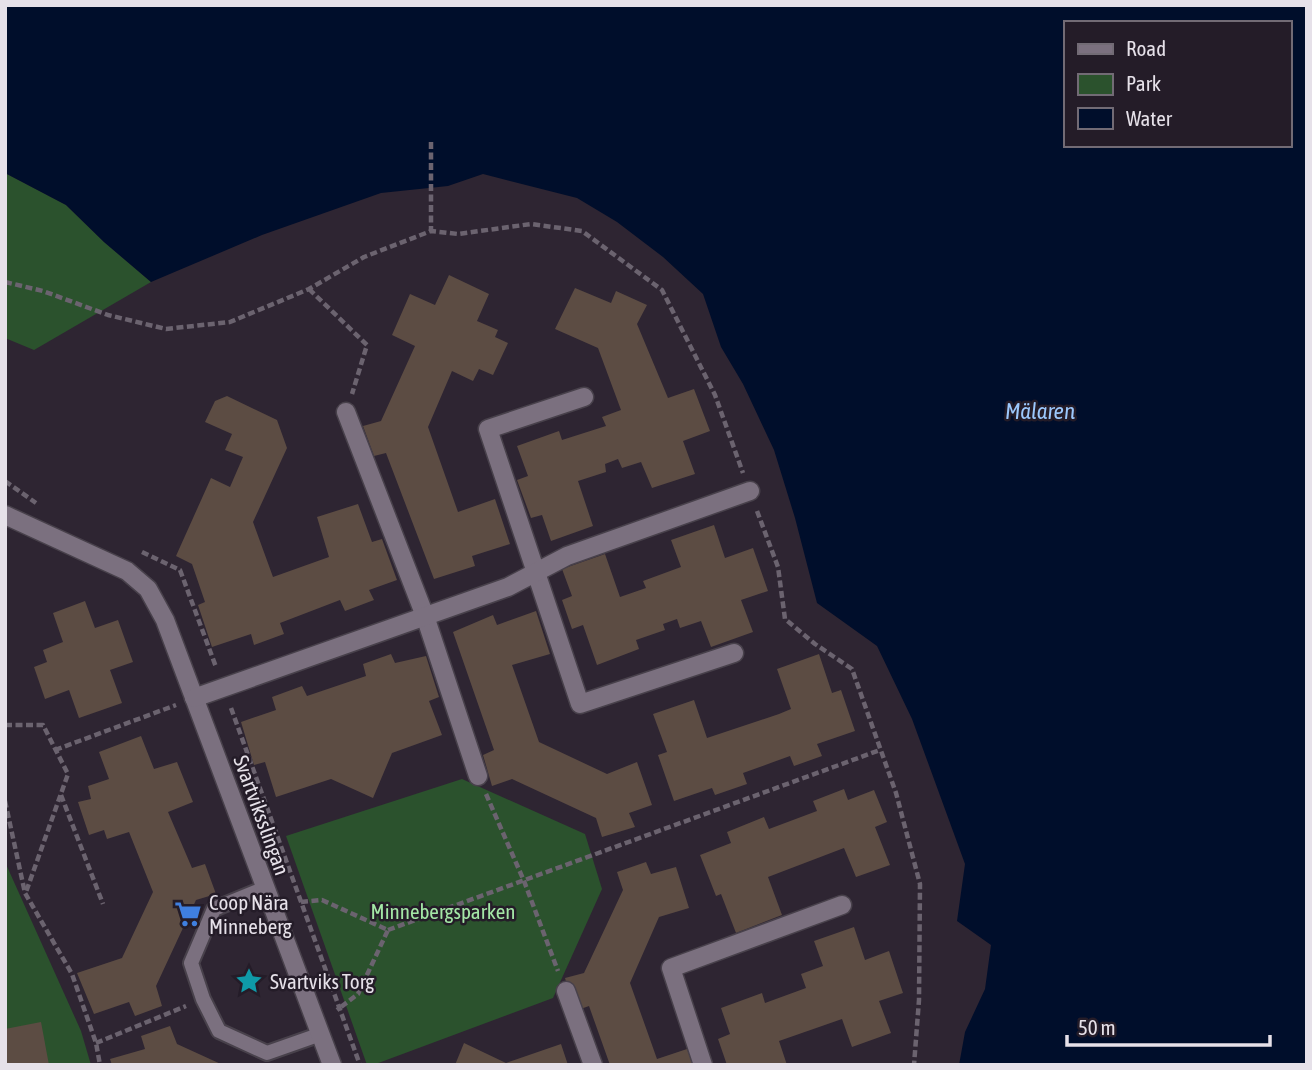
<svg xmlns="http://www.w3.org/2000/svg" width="1312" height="1070" font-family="'Asap Condensed',sans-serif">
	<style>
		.green { fill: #2b522d }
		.water { fill: #000e2b; fill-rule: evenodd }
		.building { fill: #5c4c43 }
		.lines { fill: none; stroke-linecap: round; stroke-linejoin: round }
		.service-casing { stroke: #48414b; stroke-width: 18 }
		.minor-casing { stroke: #48414b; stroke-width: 21 }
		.path { stroke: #6b636f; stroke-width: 4.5; stroke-dasharray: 7 3.5; stroke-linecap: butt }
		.service { stroke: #7b707f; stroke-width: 14 }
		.minor { stroke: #7b707f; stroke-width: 18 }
		.labels { text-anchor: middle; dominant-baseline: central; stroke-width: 5; stroke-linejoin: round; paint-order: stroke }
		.street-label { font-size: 21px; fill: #e6e1e9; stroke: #241c28 }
		.poi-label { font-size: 21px; fill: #e6e1e9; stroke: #241c28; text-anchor: start }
		.park-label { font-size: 21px; fill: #a4e7a6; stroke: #241c28 }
		.water-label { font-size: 23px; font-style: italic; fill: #9cc8fd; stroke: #241c28 }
	</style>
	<rect width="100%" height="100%" fill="#2e2532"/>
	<g class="green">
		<polygon points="5,173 66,205 104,242 151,282 34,350 5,338"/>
		<polygon points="462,779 585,834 602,889 553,998 373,1065 367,1065 286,836"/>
		<polygon points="5,862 81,1031 91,1065 5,1065"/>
	</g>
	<path class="water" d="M 5,5 L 1307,5 L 1307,1065 L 959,1065 L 965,1032 L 985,989 L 991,945 L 957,921 L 965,864 L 912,719 L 877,646 L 817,603 L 795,518 L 774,450 L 743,384 L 721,347 L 703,294 L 663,257 L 617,222 L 577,198 L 483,174 L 448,186 L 381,193 L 262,235 L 151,282 L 104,242 L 66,205 L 5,173 ZM 1065,23 L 1289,23 L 1289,145 L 1065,145 Z"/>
	<g class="building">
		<polygon points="449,275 489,294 477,321 498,330 495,337 508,343 493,375 479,369 473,381 452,371 428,427 458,512 495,499 510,544 472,556 475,566 434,579 386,453 374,456 363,426 381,421 415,346 392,335 410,294 435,305"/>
		<polygon points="575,288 611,303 616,291 647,305 637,324 668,398 694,389 710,431 683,441 695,474 652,488 641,462 622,468 618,459 605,464 606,472 578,481 593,526 551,541 542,515 531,518 517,480 528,476 517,446 559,431 562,440 606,426 602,417 621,410 598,348 555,329"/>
		<polygon points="227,396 277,420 287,448 253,522 273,577 329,557 317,517 358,504 372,542 382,539 397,580 369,590 374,600 345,611 340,600 280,623 284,634 254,645 251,634 212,647 198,605 205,602 192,564 176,556 211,478 230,487 243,457 225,450 232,434 205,422 215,401"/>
		<polygon points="714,525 725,558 753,548 768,591 741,600 753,632 711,647 701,621 680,628 677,619 663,624 665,630 636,640 639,649 597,665 583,625 572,629 562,600 572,596 562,569 605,554 620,597 646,588 643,581 681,567 671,540"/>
		<polygon points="85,601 95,628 118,620 133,662 110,670 122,703 79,718 69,690 45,699 34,667 47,662 43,650 63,642 53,613"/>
		<polygon points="536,611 550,654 512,665 539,742 607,774 637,762 652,805 629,813 635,827 602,837 596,818 512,779 492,786 483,755 494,750 453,632 493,615 497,625"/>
		<polygon points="391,654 395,663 426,656 439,697 429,701 442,735 392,753 373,798 331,779 276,797 265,762 254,765 241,722 276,710 272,697 302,686 307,696 366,676 363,664"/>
		<polygon points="819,654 832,693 841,690 855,731 817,744 822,756 794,766 790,756 743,773 747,784 715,795 712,788 674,801 658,755 667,752 653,714 694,700 707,738 779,714 791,709 777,669"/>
		<polygon points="141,736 154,769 177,762 193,802 168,812 192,868 205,864 216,894 196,900 156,986 162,1006 135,1016 129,1002 94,1014 77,973 122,958 153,892 129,832 107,839 104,830 89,835 78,802 91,799 88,786 109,779 99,752"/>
		<polygon points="844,789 848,800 874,790 887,822 875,827 890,865 856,877 844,848 768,877 782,915 736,933 721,894 716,896 700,855 731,843 727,832 764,817 769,829 817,811 813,801"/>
		<polygon points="646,862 651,874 676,867 689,908 659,917 630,983 657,1059 687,1049 693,1065 610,1065 589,1006 575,1011 565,978 584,973 623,890 617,872"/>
		<polygon points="854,927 865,960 889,951 903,993 879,1001 891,1033 852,1047 842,1019 779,1041 787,1065 727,1065 718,1039 730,1034 721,1008 762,993 765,1003 806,988 801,974 823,966 814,941"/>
		<polygon points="41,1022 49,1065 5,1065 5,1029"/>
		<polygon points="170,1026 177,1044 223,1065 112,1065 110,1059 145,1049 141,1036"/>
		<polygon points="464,1043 506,1063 561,1044 568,1065 455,1065"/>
	</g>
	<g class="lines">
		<defs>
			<polyline id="service" points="265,888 214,909 191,963 203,999 219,1031 267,1053 321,1034"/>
			<g id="minor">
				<polyline points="584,397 488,429 580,704 734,653"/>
				<polyline points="346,412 425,616 478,776"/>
				<polyline points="5,515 127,571 148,589 165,620 332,1065"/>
				<polyline points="194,698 508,587 567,556 750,491"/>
				<polyline points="566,991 593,1065"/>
				<polyline points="703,1065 671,968 842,905"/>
			</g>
		</defs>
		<use href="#service" class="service-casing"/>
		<use href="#minor" class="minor-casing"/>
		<g class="path">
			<polyline points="431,142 431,231"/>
			<polyline points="5,282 43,291 108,315 166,329 230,322 309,289 364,257 431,231 458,234 531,224 582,231 662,290 715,395 743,473"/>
			<polyline points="309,289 367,345 352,394"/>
			<polyline points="5,481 36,503"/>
			<polyline points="757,511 778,567 785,619 815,644 852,669 896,793 920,884 919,1000 914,1065"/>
			<polyline points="142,552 180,570 216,667"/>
			<polyline points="231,708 360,1065"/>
			<polyline points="5,725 43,725 68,774 26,892"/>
			<polyline points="55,750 176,705"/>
			<polyline points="486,794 524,881 558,971"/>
			<polyline points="61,795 103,904"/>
			<polyline points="5,801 25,893 72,974 96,1043 100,1065"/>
			<polyline points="301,902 322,900 388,930 358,994 337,1010"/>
			<polyline points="388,930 880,750"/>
			<polyline points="96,1043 186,1006"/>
		</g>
		<use href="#service" class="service"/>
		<use href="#minor" class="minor"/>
	</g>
	<defs>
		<symbol id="supermarket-bare" viewBox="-9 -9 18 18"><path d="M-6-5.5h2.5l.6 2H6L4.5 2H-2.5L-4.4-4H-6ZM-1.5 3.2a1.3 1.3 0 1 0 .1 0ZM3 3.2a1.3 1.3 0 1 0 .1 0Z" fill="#3f7fe0" stroke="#241c28" stroke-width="2.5" paint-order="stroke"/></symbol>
		<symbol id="sight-bare" viewBox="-9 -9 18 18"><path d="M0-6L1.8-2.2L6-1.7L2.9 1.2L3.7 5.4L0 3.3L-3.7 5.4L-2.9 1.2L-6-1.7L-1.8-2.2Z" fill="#0f9aa8" stroke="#241c28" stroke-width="2.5" paint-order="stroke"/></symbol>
	</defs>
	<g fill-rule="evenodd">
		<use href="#supermarket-bare" x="169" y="895" width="38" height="38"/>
		<use href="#sight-bare" x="230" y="962" width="38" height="38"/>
	</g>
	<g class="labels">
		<g class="street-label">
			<text transform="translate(262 815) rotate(70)">Svartviksslingan</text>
		</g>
		<g class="poi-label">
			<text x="209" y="902">Coop Nära<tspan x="209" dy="24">Minneberg</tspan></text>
			<text x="270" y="981">Svartviks Torg</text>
		</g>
		<g class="park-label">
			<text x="443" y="911">Minnebergsparken</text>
		</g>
		<g class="water-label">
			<text x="1040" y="411">Mälaren</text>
		</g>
	</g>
	<rect width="1312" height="1070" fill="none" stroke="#e6e1e9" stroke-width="14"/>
	<rect x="1064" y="21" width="228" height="126" fill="#241c28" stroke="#726b75" stroke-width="2"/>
	<rect x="1078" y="44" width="35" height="10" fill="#7b707f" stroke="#726b75" stroke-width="2"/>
	<text x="1126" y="56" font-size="21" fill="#e6e1e9">Road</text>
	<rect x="1078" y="74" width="35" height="21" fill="#2b522d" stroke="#726b75" stroke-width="2"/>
	<text x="1126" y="91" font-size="21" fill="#e6e1e9">Park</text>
	<rect x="1078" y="108" width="35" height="21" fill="#000e2b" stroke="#726b75" stroke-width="2"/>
	<text x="1126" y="126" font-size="21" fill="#e6e1e9">Water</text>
	<path d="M1067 1035v10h203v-10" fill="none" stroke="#e6e1e9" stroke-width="3.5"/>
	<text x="1078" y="1035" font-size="21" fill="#e6e1e9" stroke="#241c28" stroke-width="5" paint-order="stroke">50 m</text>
</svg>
